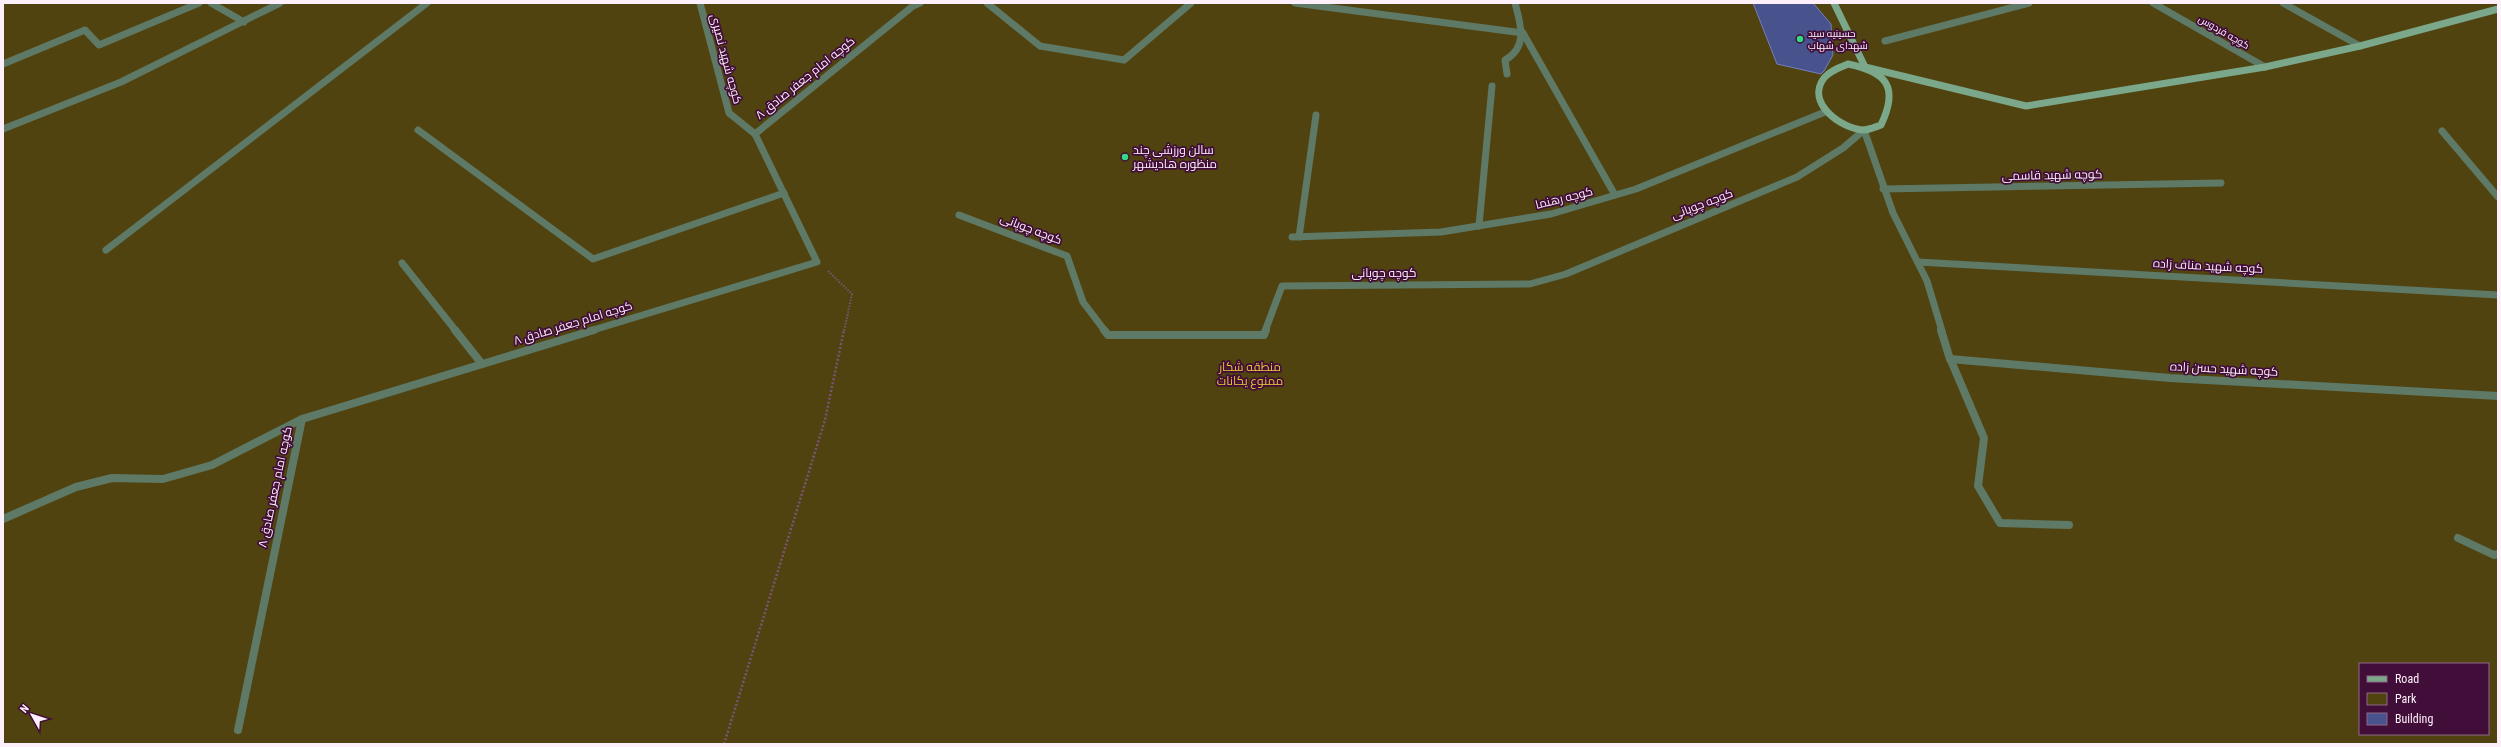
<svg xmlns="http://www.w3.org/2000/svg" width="2501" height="747" font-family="'Roboto Condensed',Cairo,sans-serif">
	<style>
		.green { fill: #504310; fill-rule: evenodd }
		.building { fill: #48528d; stroke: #737fbe }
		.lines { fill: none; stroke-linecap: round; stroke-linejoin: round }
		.path-far1 { stroke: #7b5475; stroke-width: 2; stroke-dasharray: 1.5 1.5; stroke-linecap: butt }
		.path { stroke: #7b5475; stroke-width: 2.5; stroke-dasharray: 2 2; stroke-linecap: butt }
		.lane { stroke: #5e7966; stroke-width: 7 }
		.street-far1 { stroke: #5e7966; stroke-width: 7 }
		.street { stroke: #5e7966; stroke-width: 8 }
		.secondary { stroke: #7ba88a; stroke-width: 7 }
		.poi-dot { fill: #32d882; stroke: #410e39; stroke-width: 1.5 }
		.labels { text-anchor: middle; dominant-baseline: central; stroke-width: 3.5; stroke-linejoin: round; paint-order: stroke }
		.far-street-label { font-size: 10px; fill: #fef0fa; stroke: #410e39 }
		.far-poi-label { font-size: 10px; fill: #fef0fa; stroke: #410e39; text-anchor: start }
		.street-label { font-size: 12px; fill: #fef0fa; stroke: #410e39 }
		.poi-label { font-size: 12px; fill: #fef0fa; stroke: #410e39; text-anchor: start }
		.park-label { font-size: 12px; fill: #eac738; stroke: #410e39 }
	</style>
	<rect width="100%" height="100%" fill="#410e39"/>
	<path class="green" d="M 3,3 L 2498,3 L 2498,744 L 3,744 ZM 2360,664 L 2488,664 L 2488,734 L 2360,734 Z"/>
	<polygon class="building" points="1753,3 1813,3 1831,24 1833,55 1824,71 1821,74 1777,64"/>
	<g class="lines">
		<polyline class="path-far1" points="828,271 852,294 844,331"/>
		<polyline class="path" points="724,744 825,420 844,330"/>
		<polyline class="lane" points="1295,3 1523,33"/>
		<g class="street-far1">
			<polyline points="211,3 244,22"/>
			<polyline points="700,3 729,113 755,134"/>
			<polyline points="987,3 1040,46 1124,60 1191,3"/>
			<polyline points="2153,3 2265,67"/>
			<polyline points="2283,3 2360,46"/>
			<polyline points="1523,33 1615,195"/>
			<polyline points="1885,41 2029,3"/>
			<polyline points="3,64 85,30 99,45 199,3"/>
			<path d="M 1507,74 L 1505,60 C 1528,47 1521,25 1515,3"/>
			<polyline points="3,129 121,82 280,3"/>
			<polyline points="418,130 593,259 784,193"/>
			<polyline points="2442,131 2498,197"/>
			<polyline points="1883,189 2221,183"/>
			<polyline points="959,215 1067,256 1083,302 1105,331"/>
			<polyline points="1479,226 1492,86"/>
			<polyline points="1292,237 1441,232 1551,214 1636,189 1825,112"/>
			<polyline points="1299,237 1316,115"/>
			<polyline points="106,250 427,3"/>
			<polyline points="1918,262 2498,295"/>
			<polyline points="402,263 456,331"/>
			<polyline points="590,331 817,262 755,134 913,6 920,3"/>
			<polyline points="1265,331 1282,286 1530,284 1566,274 1797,177 1843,148 1864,130 1893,213 1927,281 1942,331"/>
		</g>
		<g class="street">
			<polyline points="455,330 482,364"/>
			<polyline points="1104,330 1108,335 1264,335 1266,330"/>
			<polyline points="1941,330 1949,356 1984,438 1978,486 2000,523 2069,525"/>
			<polyline points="1950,359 2170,378 2498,396"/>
			<polyline points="3,519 76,487 112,478 163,479 212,465 302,419"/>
			<polyline points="2458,538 2494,555 2498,554"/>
			<polyline points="238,730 302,419 594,330"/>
		</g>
		<g class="secondary">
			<polyline points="1834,3 1865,67 2026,106 2265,67 2360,46 2498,9"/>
			<path d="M 1848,64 C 1887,72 1899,87 1881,125 C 1875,127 1869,130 1863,130 C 1842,129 1805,103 1824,78 C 1831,70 1839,68 1848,64 Z"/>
		</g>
	</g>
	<g class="poi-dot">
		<circle cx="1800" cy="39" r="4"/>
		<circle cx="1125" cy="157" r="4"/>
	</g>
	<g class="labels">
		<g class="far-street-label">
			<text transform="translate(2224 32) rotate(30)">کوچه فردوس</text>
		</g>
		<g class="far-poi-label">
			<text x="1808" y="33">حسینیه سید<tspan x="1808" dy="12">شهدای شهاب</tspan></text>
		</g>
		<g class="street-label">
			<text transform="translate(726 59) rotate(75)">کوچه شهید نصیری</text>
			<text transform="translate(805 78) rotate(-39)">کوچه امام جعفر صادق ۸</text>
			<text transform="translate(2052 175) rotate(-1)">کوچه شهید قاسمی</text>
			<text transform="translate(1564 198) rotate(-14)">کوچه رهنما</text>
			<text transform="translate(1702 204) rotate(-21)">کوچه چوپانی</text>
			<text transform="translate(1031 229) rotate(21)">کوچه چوپانی</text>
			<text transform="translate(2208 266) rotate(3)">کوچه شهید مناف زاده</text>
			<text x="1384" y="273">کوچه چوپانی</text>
			<text transform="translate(573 323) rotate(-17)">کوچه امام جعفر صادق ۸</text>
			<text transform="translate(2224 369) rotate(3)">کوچه شهید حسن زاده</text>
			<text transform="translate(275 487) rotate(-78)">کوچه امام جعفر صادق ۸</text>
		</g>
		<g class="poi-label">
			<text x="1133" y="150">سالن ورزشی چند<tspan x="1133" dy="14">منظوره هادیشهر</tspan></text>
		</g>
		<g class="park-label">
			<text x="1250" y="367">منطقه شکار<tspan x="1250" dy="14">ممنوع یکانات</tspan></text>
		</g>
	</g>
	<rect width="2501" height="747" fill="none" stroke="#fef0fa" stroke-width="8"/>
	<rect x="2359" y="663" width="130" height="72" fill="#410e39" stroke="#8d6886"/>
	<rect x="2367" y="676" width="20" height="6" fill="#7ba88a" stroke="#8d6886"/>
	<text x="2395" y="683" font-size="12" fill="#fef0fa">Road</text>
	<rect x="2367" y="693" width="20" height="12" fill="#504310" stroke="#8d6886"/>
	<text x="2395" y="703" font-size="12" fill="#fef0fa">Park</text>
	<rect x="2367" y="713" width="20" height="12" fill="#48528d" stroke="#8d6886"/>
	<text x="2395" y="723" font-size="12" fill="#fef0fa">Building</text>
	<g transform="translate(32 715) rotate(309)" stroke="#410e39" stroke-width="3" paint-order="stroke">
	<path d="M0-3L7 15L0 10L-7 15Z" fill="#fef0fa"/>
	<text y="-6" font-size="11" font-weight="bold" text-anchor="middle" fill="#fef0fa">N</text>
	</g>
</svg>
